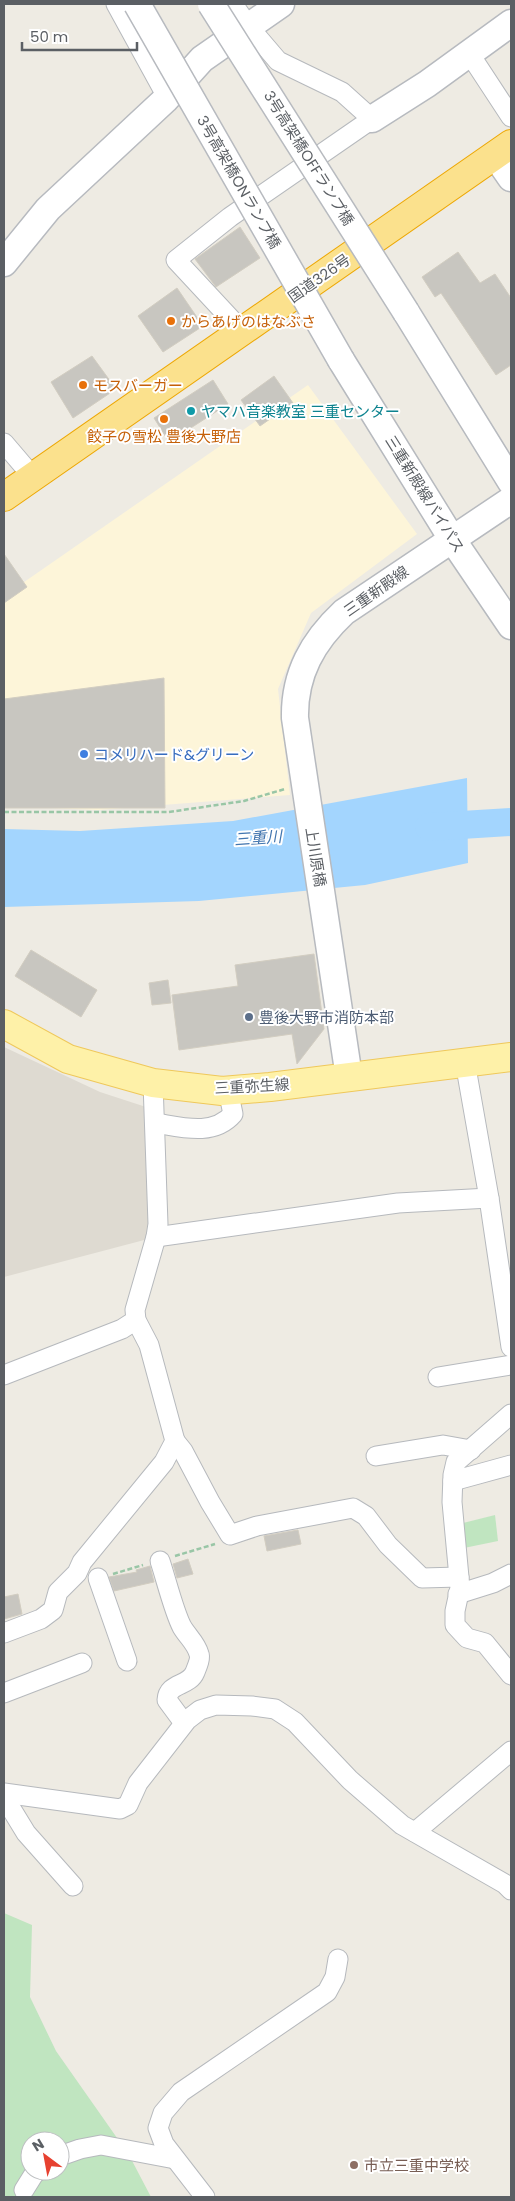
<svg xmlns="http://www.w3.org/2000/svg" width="515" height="2201" font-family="Poppins,'Noto Sans JP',sans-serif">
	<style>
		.commercial { fill: #fdf5d9 }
		.education { fill: #dedad1 }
		.green { fill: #c0e5c0; fill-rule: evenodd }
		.water { fill: #a3d5fe }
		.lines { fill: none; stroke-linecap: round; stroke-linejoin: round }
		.river { stroke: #a3d5fe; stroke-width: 28 }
		.building { fill: #c8c6c0; stroke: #d2cdc1 }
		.street-casing { stroke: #b6b9bd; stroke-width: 21 }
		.secondary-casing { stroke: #b7babf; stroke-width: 29 }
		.primary-casing { stroke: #efc85b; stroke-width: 30 }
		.highway-casing { stroke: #eda703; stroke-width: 30 }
		.path { stroke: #99c6a6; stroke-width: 2.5; stroke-dasharray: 5 2.5; stroke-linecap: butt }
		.street { stroke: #fff; stroke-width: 19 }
		.secondary { stroke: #fff; stroke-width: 26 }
		.primary { stroke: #fef1a8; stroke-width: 28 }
		.highway { stroke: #fbe18d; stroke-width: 28 }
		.secondary-bridge-casing { stroke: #b7babf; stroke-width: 29; stroke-linecap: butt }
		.secondary-bridge { stroke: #fff; stroke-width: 26 }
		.food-dot { fill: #e8710a; stroke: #fff; stroke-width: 2 }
		.culture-dot { fill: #0f9aa8; stroke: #fff; stroke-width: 2 }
		.shop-dot { fill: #3f7fe0; stroke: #fff; stroke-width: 2 }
		.service-dot { fill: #5c6f8a; stroke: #fff; stroke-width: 2 }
		.education-dot { fill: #8d6e63; stroke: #fff; stroke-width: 2 }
		.labels { text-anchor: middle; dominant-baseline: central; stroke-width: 4; stroke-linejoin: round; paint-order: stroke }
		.street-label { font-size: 15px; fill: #5b5f64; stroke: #fff }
		.food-label { font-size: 15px; fill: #c56008; stroke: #fff; text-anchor: start }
		.culture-label { font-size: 15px; fill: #0d838f; stroke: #fff; text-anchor: start }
		.shop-label { font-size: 15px; fill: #366cbe; stroke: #fff; text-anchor: start }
		.service-label { font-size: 15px; fill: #4e5e75; stroke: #fff; text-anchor: start }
		.education-label { font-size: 15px; fill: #785e54; stroke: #fff; text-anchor: start }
		.water-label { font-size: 16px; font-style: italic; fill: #4175af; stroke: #fff }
	</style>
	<rect width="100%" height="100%" fill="#eeebe3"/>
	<polygon class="commercial" points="308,385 417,534 311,613 278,689 290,795 98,810 4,806 4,596"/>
	<polygon class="education" points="4,1047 100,1092 146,1107 151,1194 148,1239 4,1277"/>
	<g class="green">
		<polygon points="495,1515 498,1541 464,1548 463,1523"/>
		<path d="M 4,1913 L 32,1925 L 30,1997 L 56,2051 L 129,2155 L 151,2197 L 4,2197 ZM 30,2141 L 60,2141 L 60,2171 L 30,2171 Z"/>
	</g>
	<polygon class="water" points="467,778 468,863 365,885 199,901 4,907 4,829 80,831 233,821"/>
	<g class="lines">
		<polyline class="river" points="429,827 511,822"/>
	</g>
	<g class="building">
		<polygon points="240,227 260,258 216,287 195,259"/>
		<polygon points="458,252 480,283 495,274 511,298 511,365 496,375 441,293 435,297 422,277"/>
		<polygon points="177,288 203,326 163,352 138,316"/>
		<polygon points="92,356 116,389 73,418 51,382"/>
		<polygon points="274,376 293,403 260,426 241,400"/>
		<polygon points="213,380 228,404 169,442 154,418"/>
		<polygon points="4,554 27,587 4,603"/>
		<polygon points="164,678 165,808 4,808 4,699"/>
		<polygon points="31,950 97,990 81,1017 15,976"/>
		<polygon points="314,954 324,1029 297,1064 292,1034 179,1050 172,995 238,986 235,965"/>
		<polygon points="168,980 171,1003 152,1005 149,983"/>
		<polygon points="298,1530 301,1544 267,1551 264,1536"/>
		<polygon points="188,1559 193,1574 177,1578 173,1564"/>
		<polygon points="150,1566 154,1582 114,1591 109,1577 137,1572 136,1570"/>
		<polygon points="18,1594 22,1614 4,1619 4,1597"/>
	</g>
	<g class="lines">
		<defs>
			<g id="street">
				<polyline points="116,4 167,97"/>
				<polyline points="233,4 249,27 278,61 342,92 372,119 230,217 176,260 242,331"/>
				<polyline points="469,53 511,117"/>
				<polyline points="4,443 33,477"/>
				<polyline points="465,1062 489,1198 511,1347"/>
				<path d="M 155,1123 C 181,1127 213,1137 233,1114 L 228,1090"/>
				<polyline points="156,1237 398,1203 489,1198"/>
				<polyline points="4,1375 122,1329 136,1320"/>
				<polyline points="438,1377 511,1365"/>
				<polyline points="511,1414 456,1462 453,1475 452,1502 460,1588 455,1611 455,1625 467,1638 485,1643 511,1675"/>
				<polyline points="175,1441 183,1451 210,1502 230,1535 257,1526 353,1508 366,1516 388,1545 422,1578 459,1577"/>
				<polyline points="376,1456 443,1445 471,1450"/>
				<polyline points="453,1481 511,1465"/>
				<path d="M 160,1561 C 166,1579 174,1612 182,1627 C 188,1637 196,1643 199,1654 C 201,1658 197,1667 195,1672 C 189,1687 168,1682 167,1700 L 184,1723"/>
				<polyline points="98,1578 127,1661"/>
				<polyline points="458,1594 493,1583 511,1574"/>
				<polyline points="4,1633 41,1619 53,1610 58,1592 77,1573 82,1562 164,1462 175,1441 149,1345 136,1320 135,1310 156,1237 158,1224 153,1083"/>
				<polyline points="4,1693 82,1663"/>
				<polyline points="4,1793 120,1809 128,1805 138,1783 187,1720 200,1710 216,1705 252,1706 275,1709 295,1722 350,1780 402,1825 505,1884 511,1890"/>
				<polyline points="4,1797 26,1833 73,1886"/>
				<polyline points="415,1832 511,1751"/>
				<polyline points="60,2156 80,2149 101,2145 175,2159"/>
				<polyline points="24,2190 34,2174 38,2171"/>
				<polyline points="205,2197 164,2144 158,2128 163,2113 181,2092 327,1992 335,1977 338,1959"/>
			</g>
			<g id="secondary">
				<polyline points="372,119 427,84 511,23"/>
				<polyline points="495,155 511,178"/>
				<polyline points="4,263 48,209 165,100 202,59 281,4"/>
				<polyline points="406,312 511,482"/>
				<polyline points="341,360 452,539 511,626"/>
				<path d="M 349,1077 L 295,718 C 294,674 313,641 344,612 L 511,500"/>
			</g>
			<polyline id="primary" points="4,1024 68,1059 153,1083 222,1091 270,1087 511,1057"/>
			<polyline id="highway" points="4,497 511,144"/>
		</defs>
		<use href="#street" class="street-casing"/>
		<use href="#secondary" class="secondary-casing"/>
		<use href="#primary" class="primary-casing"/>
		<use href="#highway" class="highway-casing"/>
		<g class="path">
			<polyline points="4,812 169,812 244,801 285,789"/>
			<polyline points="175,1556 215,1544"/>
			<polyline points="113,1574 143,1565"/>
		</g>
		<use href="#street" class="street"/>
		<use href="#secondary" class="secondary"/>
		<use href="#primary" class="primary"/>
		<use href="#highway" class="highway"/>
		<defs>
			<g id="secondary-bridge">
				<polyline points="137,4 341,360"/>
				<polyline points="211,4 406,312"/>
			</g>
		</defs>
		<use href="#secondary-bridge" class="secondary-bridge-casing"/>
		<use href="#secondary-bridge" class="secondary-bridge"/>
	</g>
	<g class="food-dot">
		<circle cx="171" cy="321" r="5"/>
		<circle cx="83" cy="385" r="5"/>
		<circle cx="164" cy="419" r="5"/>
	</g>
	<circle class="culture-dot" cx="191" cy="411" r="5"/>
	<circle class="shop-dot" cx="84" cy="754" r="5"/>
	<circle class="service-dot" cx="249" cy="1017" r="5"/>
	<circle class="education-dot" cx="354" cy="2165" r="5"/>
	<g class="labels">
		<g class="street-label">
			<text transform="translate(309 158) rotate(58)">3号高架橋OFFランプ橋</text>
			<text transform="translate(239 182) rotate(60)">3号高架橋ONランプ橋</text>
			<text transform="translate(319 278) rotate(-35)">国道326号</text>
			<text transform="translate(425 494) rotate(58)">三重新殿線バイパス</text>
			<text transform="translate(376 591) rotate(-35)">三重新殿線</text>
			<text transform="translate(316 857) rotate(81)">上川原橋</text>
			<text transform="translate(252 1086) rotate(-3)">三重弥生線</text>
		</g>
		<g class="food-label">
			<text x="181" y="321">からあげのはなぶさ</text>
			<text x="93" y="385">モスバーガー</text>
			<text x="164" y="436" text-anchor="middle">餃子の雪松 豊後大野店</text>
		</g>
		<g class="culture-label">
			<text x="201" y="411">ヤマハ音楽教室 三重センター</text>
		</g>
		<g class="shop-label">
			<text x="94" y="754">コメリハード&amp;グリーン</text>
		</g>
		<g class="service-label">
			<text x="259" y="1017">豊後大野市消防本部</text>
		</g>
		<g class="education-label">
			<text x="364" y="2165">市立三重中学校</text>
		</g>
		<g class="water-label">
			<text transform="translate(258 838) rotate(-4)">三重川</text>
		</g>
	</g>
	<rect width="515" height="2201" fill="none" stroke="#5b5f64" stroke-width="10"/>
	<g transform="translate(45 2156) rotate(328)"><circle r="24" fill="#ffffff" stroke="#bdbfc1"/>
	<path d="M0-4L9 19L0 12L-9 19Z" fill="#e74130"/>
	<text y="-8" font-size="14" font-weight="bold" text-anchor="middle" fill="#5b5f64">N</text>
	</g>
	<path d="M22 42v8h115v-8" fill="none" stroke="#5b5f64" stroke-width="2.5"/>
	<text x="30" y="42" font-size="15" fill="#5b5f64" stroke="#ffffff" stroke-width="4" paint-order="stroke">50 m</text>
</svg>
